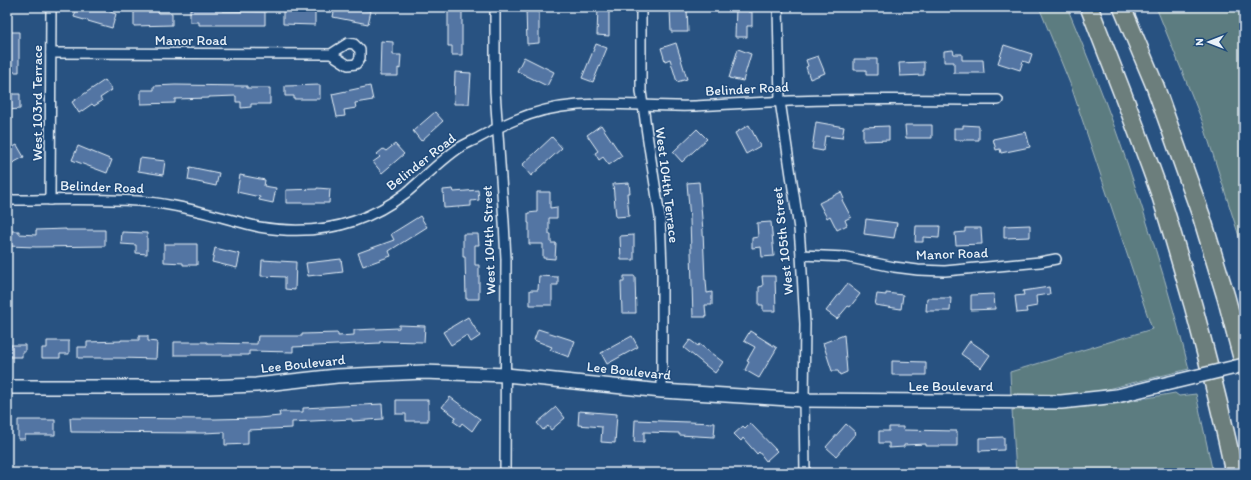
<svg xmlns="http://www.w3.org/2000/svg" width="1251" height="480" font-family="Itim,sans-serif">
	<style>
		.green { fill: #5b7c80; stroke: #a2b6bc }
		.building { fill: #5375a3; stroke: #e8f1f8 }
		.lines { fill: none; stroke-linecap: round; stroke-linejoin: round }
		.street-casing { stroke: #e8f1f8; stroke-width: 12 }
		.secondary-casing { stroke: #e8f1f8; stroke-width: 16 }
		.highway-casing { stroke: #e8f1f8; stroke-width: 20 }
		.street { stroke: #1f4a7a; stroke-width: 9 }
		.secondary { stroke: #1f4a7a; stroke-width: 13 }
		.highway { stroke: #6c7e7c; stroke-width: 17 }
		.secondary-bridge-casing { stroke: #e8f1f8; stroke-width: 16; stroke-linecap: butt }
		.secondary-bridge { stroke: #1f4a7a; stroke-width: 13 }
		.labels { text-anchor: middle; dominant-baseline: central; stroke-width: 3; stroke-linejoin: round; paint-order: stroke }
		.street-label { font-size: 14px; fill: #e8f1f8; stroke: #1f4a7a }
	</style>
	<rect width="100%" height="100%" fill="#285281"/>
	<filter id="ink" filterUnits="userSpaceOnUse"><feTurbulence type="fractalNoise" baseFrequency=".025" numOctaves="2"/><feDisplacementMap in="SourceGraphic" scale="8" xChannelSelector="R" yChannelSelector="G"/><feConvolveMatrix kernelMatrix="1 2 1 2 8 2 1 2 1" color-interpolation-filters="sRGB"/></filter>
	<g filter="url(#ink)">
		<g class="green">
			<path d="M 1039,7 L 1067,7 C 1084,48 1101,89 1116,131 C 1144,210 1169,289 1189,369 L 1095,392 L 1062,396 L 1011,396 L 1010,372 L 1152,329 L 1071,86 Z"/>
			<polygon points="1156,7 1244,7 1244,252 1203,123"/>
			<polygon points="1175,393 1179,396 1196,394 1213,473 1016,473 1012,410 1085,407 1119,403"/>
		</g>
		<g class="building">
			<polygon points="77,7 95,7 116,14 112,28 74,17"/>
			<polygon points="195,7 223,7 223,11 265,12 265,25 199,25 199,22 190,22 190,9 195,9"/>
			<polygon points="335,7 353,7 371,11 368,24 333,17"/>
			<polygon points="448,7 462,7 462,55 452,55 452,46 448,46"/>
			<polygon points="598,7 609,7 609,36 597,35"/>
			<polygon points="736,7 749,7 749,12 752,12 752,26 747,26 747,37 735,37"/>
			<polygon points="283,8 315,9 315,25 283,24"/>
			<polygon points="526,8 539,8 539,43 527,44"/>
			<polygon points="158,9 158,13 172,13 172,25 134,26 134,10"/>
			<polygon points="670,9 687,9 688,32 671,32"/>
			<polygon points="7,32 19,32 19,72 8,72"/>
			<polygon points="381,41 393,42 393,55 401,55 400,69 398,68 398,76 380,76"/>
			<polygon points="676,43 687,79 677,82 670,59 665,61 661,48"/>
			<polygon points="596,44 607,48 593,82 582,78"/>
			<polygon points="1004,45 1032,54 1029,63 1023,61 1020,70 998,63"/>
			<polygon points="738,49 751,54 743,81 729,78"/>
			<polygon points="953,50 954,54 962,54 962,60 983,60 984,73 954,73 954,62 944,62 944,51"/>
			<polygon points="818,56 825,73 810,79 806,67 808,66 806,60"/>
			<polygon points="524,57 554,72 547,86 517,71"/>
			<polygon points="854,59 877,59 877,75 866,75 866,70 854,70"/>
			<polygon points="924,62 924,75 900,76 899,63"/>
			<polygon points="455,72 471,73 469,104 454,104"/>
			<polygon points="105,80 112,90 100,98 102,101 94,106 92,104 79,113 72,102"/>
			<polygon points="175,85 247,86 247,88 270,88 270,104 251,104 251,107 241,108 241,102 236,102 236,96 209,97 209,98 175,99 175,103 141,104 141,90 154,90 154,86"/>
			<polygon points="320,85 320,99 294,99 294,96 285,96 285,86"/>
			<polygon points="370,86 373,100 355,103 356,108 344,110 345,116 337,117 332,94"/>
			<polygon points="7,94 20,94 20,109 7,110"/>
			<polygon points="435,112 443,121 421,141 413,131"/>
			<polygon points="816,122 844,127 842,138 825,136 823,151 812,149"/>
			<polygon points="601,125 622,156 609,165 603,157 599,160 595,153 598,151 587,135"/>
			<polygon points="749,125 760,146 746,154 735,133"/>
			<polygon points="905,125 932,125 932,138 906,138"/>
			<polygon points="963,125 979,126 979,140 954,140 954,128 963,128"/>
			<polygon points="889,126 889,140 863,141 863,127"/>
			<polygon points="697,129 707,139 682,162 673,152"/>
			<polygon points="1026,132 1030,147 1001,153 1000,149 996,150 993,139"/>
			<polygon points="552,137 562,148 531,176 522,165"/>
			<polygon points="395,144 404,154 382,173 373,162 380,157 377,154 383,149 386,151"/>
			<polygon points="17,145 24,157 7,166 7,150"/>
			<polygon points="78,146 112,160 107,173 72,160"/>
			<polygon points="140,158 165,161 163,175 138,171"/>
			<polygon points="190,167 219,173 216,186 188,180"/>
			<polygon points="240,175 265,180 264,186 276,188 273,203 259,200 260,197 237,192"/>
			<polygon points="699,182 703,231 705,280 706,280 707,293 712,292 712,305 705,305 706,317 693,317 690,219 687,183"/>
			<polygon points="629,183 630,193 627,193 629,216 616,217 613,184"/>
			<polygon points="317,188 330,189 329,203 286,203 286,190 317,189"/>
			<polygon points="453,189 454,192 478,190 479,200 471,201 471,206 444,208 443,190"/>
			<polygon points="537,192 550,192 550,208 557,207 557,218 549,218 549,234 551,234 551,243 556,243 555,259 543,258 543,244 529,244 529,223 528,223 528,213 537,212"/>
			<polygon points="841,192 844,199 842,200 851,217 845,220 847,225 837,230 830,216 827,218 819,203"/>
			<polygon points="420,216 427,227 389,251 391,256 363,266 358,253 394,240 391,234"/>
			<polygon points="866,219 897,223 894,238 864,234"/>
			<polygon points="771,222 774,256 762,257 761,247 752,248 752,238 758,237 757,223"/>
			<polygon points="1030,225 1030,237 1004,238 1004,226"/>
			<polygon points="916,226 940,226 939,238 923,237 923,242 915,242"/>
			<polygon points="965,228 981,228 982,244 956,245 955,233 965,232"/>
			<polygon points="66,229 66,230 105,230 105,246 36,247 7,246 7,231 19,231 19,234 36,235 36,230"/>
			<polygon points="122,232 147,233 147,254 136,253 136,245 121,244"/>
			<polygon points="463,234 478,234 479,245 475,245 475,265 479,265 479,299 466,299 465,257 463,257"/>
			<polygon points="634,235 634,260 621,260 620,236"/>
			<polygon points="164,244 197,244 197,265 183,265 183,263 164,262"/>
			<polygon points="215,248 240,254 237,268 212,262"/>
			<polygon points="341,259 343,272 308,276 306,263"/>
			<polygon points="262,260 296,262 295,290 285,289 285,277 261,276"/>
			<polygon points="539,276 558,277 558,285 552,285 552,305 530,305 530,290 538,290"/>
			<polygon points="624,276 635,276 636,313 622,313 621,282 624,282"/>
			<polygon points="762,276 775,276 776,311 763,311 763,305 759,305 759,287 763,286"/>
			<polygon points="847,284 860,294 850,307 848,306 837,319 826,311"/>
			<polygon points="1049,287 1050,294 1036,296 1037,306 1026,308 1027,312 1017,313 1015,296 1024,295 1023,291"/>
			<polygon points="886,293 903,295 901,309 875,305 877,294 886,295"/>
			<polygon points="994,294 995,309 971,310 971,295"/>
			<polygon points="927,298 951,298 950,311 926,311"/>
			<polygon points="468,317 480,336 471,342 467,335 451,345 443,332"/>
			<polygon points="399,325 425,326 424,342 380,341 380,343 293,347 293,352 249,351 249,355 174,355 174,342 207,342 207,343 257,344 258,336 302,336 302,334 338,333 338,336 354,335 354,330 399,328"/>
			<polygon points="538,329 575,341 569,357 550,350 552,347 534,340"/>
			<polygon points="750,331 777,348 759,378 745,370 749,362 747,361 755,347 744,341"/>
			<polygon points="844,335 847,372 840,375 838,371 832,371 823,343"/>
			<polygon points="139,336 148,336 148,341 157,342 156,359 120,358 78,358 78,347 87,347 87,342 121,341 121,340 139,340"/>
			<polygon points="632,336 638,347 607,364 601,353"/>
			<polygon points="690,340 698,346 699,344 723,362 715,373 684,348"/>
			<polygon points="47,341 69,341 69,354 60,354 60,358 42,358 42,348 47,348"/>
			<polygon points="970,341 990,355 981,368 961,354"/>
			<polygon points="7,345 25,345 25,352 22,352 22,357 7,357"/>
			<polygon points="892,361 926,362 926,375 892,375"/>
			<polygon points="450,397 480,419 472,431 462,423 460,426 453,421 456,417 442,407"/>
			<polygon points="396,400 428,400 428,421 406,421 406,414 396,414"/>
			<polygon points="382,404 383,419 352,421 352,419 292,422 292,428 248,430 248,444 225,445 225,432 203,433 71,432 70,418 215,419 258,418 280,416 279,412 303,412 303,408"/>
			<polygon points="556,407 565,418 551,430 548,426 543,430 537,423"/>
			<polygon points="579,411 617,414 615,443 601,442 602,427 578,425"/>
			<polygon points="18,420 55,420 55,435 25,435 25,439 18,439"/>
			<polygon points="635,420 715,423 714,437 679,435 679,433 644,432 644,442 634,442"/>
			<polygon points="750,423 777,451 766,461 759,452 757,454 743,438 741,441 734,434 743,426 745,428"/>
			<polygon points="846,424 856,433 836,456 826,447"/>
			<polygon points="889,427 903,427 903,430 957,431 957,446 926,446 926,444 904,445 904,447 889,448 889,443 879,443 879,431 889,431"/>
			<polygon points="1004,437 1004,450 979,451 979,438"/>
		</g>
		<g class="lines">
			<defs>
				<g id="street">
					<polyline points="495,7 495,91 504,222 506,259 505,473"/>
					<polyline points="641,7 641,91 647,134 660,217 662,269 662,391"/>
					<polyline points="778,7 780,101 799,229 801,255 805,324 804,400 805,473"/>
					<polyline points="51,53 331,54 348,65 356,64 360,58 360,50 354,44 348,43 331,54"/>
					<path d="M 7,200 C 50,200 94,198 138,201 C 179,204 219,217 259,227 C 312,236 362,227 406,193 C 424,178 440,161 459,148 C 465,144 473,141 480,137 C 491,131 503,125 515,120 C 574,94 633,108 695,106 C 740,104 786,100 831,100 C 887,99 942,100 998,100"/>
					<polyline points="50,200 51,7"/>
					<polyline points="801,255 846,257 894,267 918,270 945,271 1040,262 1056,259"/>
				</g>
				<polyline id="secondary" points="7,387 208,387 256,385 337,376 423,372 506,375 662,391 804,400 1061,402 1117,396 1157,386"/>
				<g id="highway">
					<path d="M 1089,7 C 1113,69 1138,131 1160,194 C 1172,231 1182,268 1193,305 C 1208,361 1223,416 1234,473"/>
					<polyline points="1122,7 1155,86 1202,218 1226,297 1244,365"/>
				</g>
			</defs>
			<use href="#street" class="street-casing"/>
			<use href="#secondary" class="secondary-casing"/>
			<use href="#highway" class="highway-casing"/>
			<use href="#street" class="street"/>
			<use href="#secondary" class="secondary"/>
			<use href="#highway" class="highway"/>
			<defs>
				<polyline id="secondary-bridge" points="1157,386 1244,365"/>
			</defs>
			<use href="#secondary-bridge" class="secondary-bridge-casing"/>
			<use href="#secondary-bridge" class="secondary-bridge"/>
		</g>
	</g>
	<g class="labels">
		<g class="street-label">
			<text x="191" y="40">Manor Road</text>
			<text transform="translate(747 89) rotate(-3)">Belinder Road</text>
			<text transform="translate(37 103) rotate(-90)">West 103rd Terrace</text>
			<text transform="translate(421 162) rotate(-38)">Belinder Road</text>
			<text transform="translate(667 185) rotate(83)">West 104th Terrace</text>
			<text transform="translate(102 187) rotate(2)">Belinder Road</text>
			<text transform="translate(489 240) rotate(-92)">West 104th Street</text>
			<text transform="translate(783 241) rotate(-96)">West 105th Street</text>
			<text transform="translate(952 254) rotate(-2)">Manor Road</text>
			<text transform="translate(303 364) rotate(-6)">Lee Boulevard</text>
			<text transform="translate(629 371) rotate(6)">Lee Boulevard</text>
			<text x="951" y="386">Lee Boulevard</text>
		</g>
	</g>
	<rect width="1251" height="480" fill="none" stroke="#1f4a7a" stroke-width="24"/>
	<rect x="12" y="12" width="1227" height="456" fill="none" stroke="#e8f1f8" stroke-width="1.5" filter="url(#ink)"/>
	<g transform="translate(1209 42) rotate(270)" stroke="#1f4a7a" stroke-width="3" paint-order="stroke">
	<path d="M0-3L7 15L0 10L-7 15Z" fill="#e8f1f8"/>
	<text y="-6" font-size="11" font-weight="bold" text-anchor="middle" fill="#e8f1f8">N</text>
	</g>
</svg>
